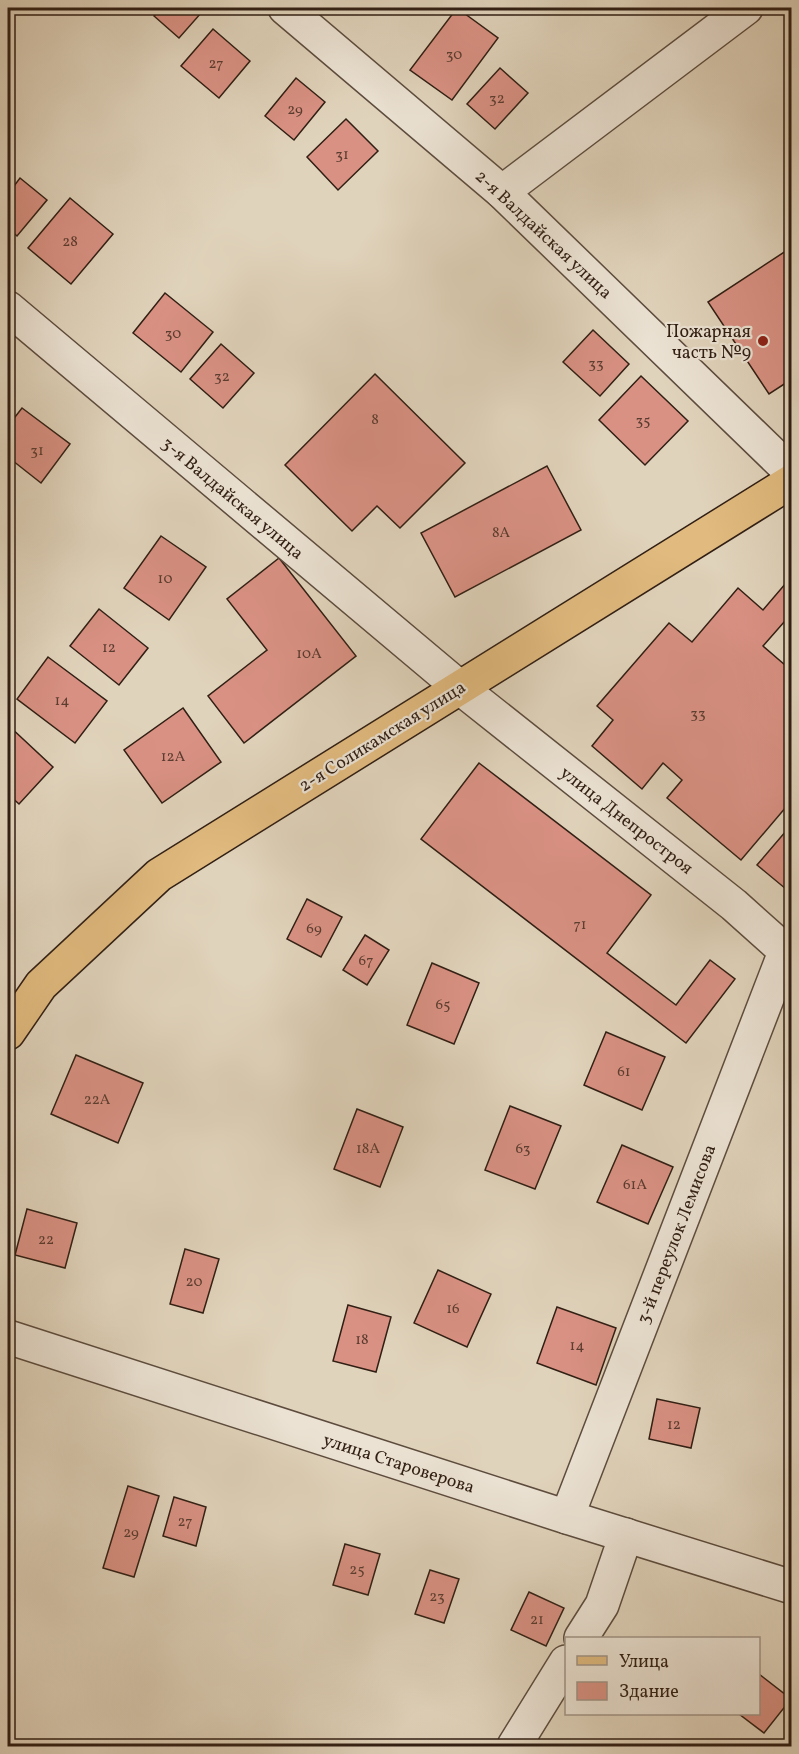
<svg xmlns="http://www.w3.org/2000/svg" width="799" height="1754" viewBox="0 0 799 1754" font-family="Vollkorn,serif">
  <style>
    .building { fill: #d99183; stroke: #311f14; stroke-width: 1.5 }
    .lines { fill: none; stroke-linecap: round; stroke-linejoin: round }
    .minor-casing { stroke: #5d4c3e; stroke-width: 36 }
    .major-casing { stroke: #311f14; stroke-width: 36 }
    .minor { stroke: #ebe2d3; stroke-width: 33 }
    .major { stroke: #e0ba7e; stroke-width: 33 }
    .poi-dot { fill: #8f2418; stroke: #ebe2d3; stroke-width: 2 }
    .labels { text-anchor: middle; stroke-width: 4.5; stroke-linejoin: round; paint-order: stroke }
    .number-label { font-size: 15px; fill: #5b3c30 }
    .street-label { font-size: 18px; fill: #311f14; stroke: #ebe2d3 }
    .poi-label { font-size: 18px; fill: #311f14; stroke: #ebe2d3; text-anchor: end }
  </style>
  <rect width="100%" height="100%" fill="#e0d3bb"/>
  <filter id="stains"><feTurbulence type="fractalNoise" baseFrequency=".00333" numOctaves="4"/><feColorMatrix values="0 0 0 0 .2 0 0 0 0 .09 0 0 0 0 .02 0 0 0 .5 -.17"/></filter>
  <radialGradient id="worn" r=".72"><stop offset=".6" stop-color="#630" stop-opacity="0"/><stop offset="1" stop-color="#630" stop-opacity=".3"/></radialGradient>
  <g class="building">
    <path d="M161,8H196L202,12L179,38L154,16Z"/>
    <path d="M457,8L498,38L452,100L410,70Z"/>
    <path d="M213,29L250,61L219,98L181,66Z"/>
    <path d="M500,68L528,93L495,129L467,104Z"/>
    <path d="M296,78L325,102L294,140L265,116Z"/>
    <path d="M346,119L378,151L338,190L307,157Z"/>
    <path d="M20,178L47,200L17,236L8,228V194Z"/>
    <path d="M70,198L113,234L71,284L28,248Z"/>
    <path d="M792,247V379L769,394L708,302Z"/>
    <path d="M165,293L213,332L181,372L133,333Z"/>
    <path d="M593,330L629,364L600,396L563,362Z"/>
    <path d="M221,344L254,373L223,408L190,379Z"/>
    <path d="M375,374L465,463L400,528L377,506L352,531L285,465Z"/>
    <path d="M641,376L688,421L645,465L599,420Z"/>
    <path d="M22,408L70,444L41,483L8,457V426Z"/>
    <path d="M547,466L581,530L455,597L421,533Z"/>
    <path d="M161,536L206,567L169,620L124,588Z"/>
    <path d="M279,558L356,656L244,743L208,696L267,650L227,599Z"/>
    <path d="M792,576V613L763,646L792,671V800L741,860L667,798L682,780L663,763L642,789L592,746L613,720L597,706L669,623L692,642L738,588L763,610Z"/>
    <path d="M99,609L148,648L119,685L70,646Z"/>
    <path d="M48,657L107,701L75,743L17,699Z"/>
    <path d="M183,708L221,762L162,803L124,750Z"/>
    <path d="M8,725L53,767L19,804L8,794Z"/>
    <path d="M479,763L651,895L607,953L676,1005L710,960L735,979L686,1043L421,839Z"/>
    <path d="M792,824V894L757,865Z"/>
    <path d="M307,899L342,917L321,957L287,939Z"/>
    <path d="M365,935L389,950L367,985L343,970Z"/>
    <path d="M432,963L479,983L454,1044L407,1025Z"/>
    <path d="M606,1032L665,1057L642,1110L584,1085Z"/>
    <path d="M76,1055L143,1083L118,1143L51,1114Z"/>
    <path d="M510,1106L561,1126L535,1189L485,1170Z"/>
    <path d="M357,1109L403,1127L380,1187L334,1169Z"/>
    <path d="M622,1145L673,1167L648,1224L597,1202Z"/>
    <path d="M27,1209L77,1223L65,1268L15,1255Z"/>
    <path d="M185,1249L219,1259L203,1313L170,1304Z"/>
    <path d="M438,1270L491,1294L467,1347L414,1323Z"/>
    <path d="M348,1305L391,1317L376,1372L333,1361Z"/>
    <path d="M557,1307L616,1328L596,1385L537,1363Z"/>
    <path d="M657,1399L700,1408L691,1448L649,1439Z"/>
    <path d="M128,1486L159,1496L134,1577L103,1568Z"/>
    <path d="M174,1497L206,1507L196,1546L163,1536Z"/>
    <path d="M345,1544L380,1554L368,1595L333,1585Z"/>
    <path d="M430,1570L459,1579L444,1623L415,1614Z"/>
    <path d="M529,1592L564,1608L546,1646L511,1630Z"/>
    <path d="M759,1674L791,1699L764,1733L739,1714H758Z"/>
  </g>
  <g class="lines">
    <g class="minor-casing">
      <g id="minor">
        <path d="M285,8L502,192L792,473"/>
        <path d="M502,192L746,8"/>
        <path d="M8,308L459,687L734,905L792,957"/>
        <path d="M8,1337L567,1517L792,1587"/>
        <path d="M567,1517L785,952"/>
        <path d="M581,1638L602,1605L626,1535"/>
        <path d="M514,1746L566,1662"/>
      </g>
    </g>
    <g class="major-casing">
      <path id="major" d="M8,1033L41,985L159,875L792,481"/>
    </g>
    <use href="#minor" class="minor"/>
    <use href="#major" class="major"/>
  </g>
  <circle class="poi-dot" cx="763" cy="341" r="6"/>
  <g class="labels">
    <g class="number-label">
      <text x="454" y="59">30</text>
      <text x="216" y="68">27</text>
      <text x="497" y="103">32</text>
      <text x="295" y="114">29</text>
      <text x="342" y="159">31</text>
      <text x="70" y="246">28</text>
      <text x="173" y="338">30</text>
      <text x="596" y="368">33</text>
      <text x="222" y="381">32</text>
      <text x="375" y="424">8</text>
      <text x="643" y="425">35</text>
      <text x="37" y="455">31</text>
      <text x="501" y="537">8А</text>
      <text x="165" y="583">10</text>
      <text x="109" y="652">12</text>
      <text x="309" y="658">10А</text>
      <text x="62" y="705">14</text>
      <text x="698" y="718">33</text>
      <text x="173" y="761">12А</text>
      <text x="580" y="929">71</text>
      <text x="314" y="933">69</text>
      <text x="366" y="965">67</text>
      <text x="443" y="1009">65</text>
      <text x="624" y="1076">61</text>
      <text x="97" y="1104">22А</text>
      <text x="368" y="1153">18А</text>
      <text x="523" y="1153">63</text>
      <text x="635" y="1189">61А</text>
      <text x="46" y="1244">22</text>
      <text x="194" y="1286">20</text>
      <text x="453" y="1313">16</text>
      <text x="362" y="1344">18</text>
      <text x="577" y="1350">14</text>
      <text x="674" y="1429">12</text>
      <text x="185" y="1526">27</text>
      <text x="131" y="1537">29</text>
      <text x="357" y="1574">25</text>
      <text x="437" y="1601">23</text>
      <text x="537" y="1624">21</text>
    </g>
    <g class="street-label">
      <text transform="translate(544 234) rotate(43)" y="6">2-я Валдайская улица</text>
      <text transform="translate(233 498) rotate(40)" y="6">3-я Валдайская улица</text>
      <text transform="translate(382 736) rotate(-32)" y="6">2-я Соликамская улица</text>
      <text transform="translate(627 820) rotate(38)" y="6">улица Днепростроя</text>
      <text transform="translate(676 1234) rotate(-69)" y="6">3-й переулок Лемисова</text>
      <text transform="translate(399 1463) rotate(18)" y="6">улица Староверова</text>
    </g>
    <g class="poi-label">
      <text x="751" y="337">Пожарная<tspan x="751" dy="21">часть №9</tspan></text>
    </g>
  </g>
  <rect width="799" height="1754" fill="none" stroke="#e0d3bb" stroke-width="30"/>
  <rect x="9" y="9" width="781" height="1736" fill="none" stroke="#311f14" stroke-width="3"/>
  <rect x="15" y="15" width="769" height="1724" fill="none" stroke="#311f14" stroke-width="1.5"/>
  <rect x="565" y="1637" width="195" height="78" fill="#ebe2d3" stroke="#a19487" stroke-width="1.5"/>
  <rect x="577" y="1656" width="30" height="9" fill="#e0ba7e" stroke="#a19487" stroke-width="1.5"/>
  <text x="619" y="1667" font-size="18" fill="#311f14">Улица</text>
  <rect x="577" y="1682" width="30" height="18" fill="#d99183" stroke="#a19487" stroke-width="1.5"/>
  <text x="619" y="1697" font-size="18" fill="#311f14">Здание</text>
  <rect width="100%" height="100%" filter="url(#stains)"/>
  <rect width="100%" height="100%" fill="url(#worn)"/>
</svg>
